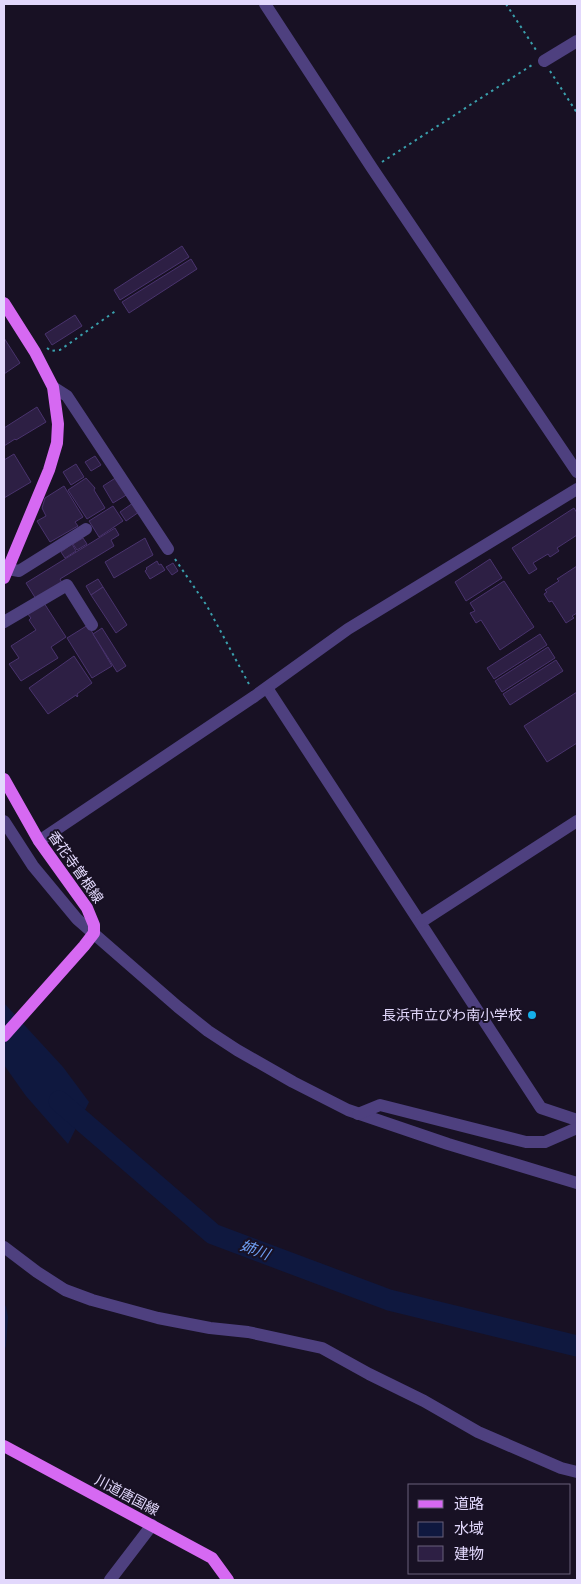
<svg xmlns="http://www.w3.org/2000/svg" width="581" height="1584" viewBox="0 0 581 1584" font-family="'Titillium Web','Noto Sans JP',sans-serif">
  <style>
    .water { fill: #0f183f }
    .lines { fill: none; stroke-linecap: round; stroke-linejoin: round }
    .stream { stroke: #0f183f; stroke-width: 4 }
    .river { stroke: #0f183f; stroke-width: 21 }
    .building { fill: #2d1f44; stroke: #49336d }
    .path { stroke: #3aa0ad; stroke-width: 2; stroke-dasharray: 2.5 4; stroke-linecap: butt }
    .minor { stroke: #4e407f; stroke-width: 12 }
    .major { stroke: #d669f2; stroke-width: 12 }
    .poi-dot { fill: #15b0ea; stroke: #181124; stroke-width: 2 }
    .labels { text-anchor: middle; stroke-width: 4; stroke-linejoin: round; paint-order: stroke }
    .street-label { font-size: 14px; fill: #e2d8fc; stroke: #181124 }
    .poi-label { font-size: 14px; fill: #e2d8fc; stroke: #181124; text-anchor: end }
    .water-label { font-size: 15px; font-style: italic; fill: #6f9ef2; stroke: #181124 }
  </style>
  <rect width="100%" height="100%" fill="#181124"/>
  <path class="water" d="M4,1003L63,1067L89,1102L68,1144L26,1096L4,1065Z"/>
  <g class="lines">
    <path class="stream" d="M4,1307L6,1317L4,1346"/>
    <path class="river" d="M59,1101L213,1234L389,1300L577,1346"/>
  </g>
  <g class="building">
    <path d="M182,246L189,257L120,300L114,290Z"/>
    <path d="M191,259L197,269L129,313L122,302Z"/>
    <path d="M75,315L82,326L52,345L45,334Z"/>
    <path d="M4,338L20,363L4,374Z"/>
    <path d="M37,407L46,422L16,440L15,439L4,446V428Z"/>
    <path d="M14,454L31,482L4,498V460Z"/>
    <path d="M95,456L101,465L91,471L85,462Z"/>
    <path d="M76,464L84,477L71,485L63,472Z"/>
    <path d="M117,477L128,494L113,503L103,486Z"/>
    <path d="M86,478L95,488L94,490L105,508L87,519L68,490Z"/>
    <path d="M64,486L83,517L75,522L78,526L50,542L37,521L46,516L42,508L45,498Z"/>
    <path d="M133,503L139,512L126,521L120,512Z"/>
    <path d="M113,506L123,521L99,537L89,521Z"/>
    <path d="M574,508L577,513V535L557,548L559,551L550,557L548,554L533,563L537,569L529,574L512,548Z"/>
    <path d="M115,528L119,535L111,540L114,546L60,579L62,583L36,599L26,583Z"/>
    <path d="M83,538L87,544L77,550L73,544Z"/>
    <path d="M145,538L153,555L114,578L105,562Z"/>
    <path d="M72,544L76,551L65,558L61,552Z"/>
    <path d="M490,559L502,578L466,601L455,582Z"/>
    <path d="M157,561L159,565L161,564L165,570L150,579L145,571L147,569L146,568Z"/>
    <path d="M173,563L178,571L172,575L166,567Z"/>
    <path d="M577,566V613L572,616L574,618L566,623L552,601L549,602L544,594L547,592L545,590L559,581L557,579Z"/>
    <path d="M98,579L103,587L91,595L86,586Z"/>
    <path d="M504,581L534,627L500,650L481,620L476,623L470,613L475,611L470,603Z"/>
    <path d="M103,587L127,625L116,633L91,595Z"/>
    <path d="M44,603L66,637L51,647L58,658L21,681L9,664L19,658L11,646L36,630L29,620L31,618L27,613Z"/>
    <path d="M88,625L112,666L92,678L67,638Z"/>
    <path d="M102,628L126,666L117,672L93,634Z"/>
    <path d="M540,634L547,645L494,679L487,668Z"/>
    <path d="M548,647L555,658L502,692L495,681Z"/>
    <path d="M74,656L92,683L77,694L78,696L77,697L76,695L48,714L29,688Z"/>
    <path d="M556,660L563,671L510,705L503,694Z"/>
    <path d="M577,692V743L547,762L524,726Z"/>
  </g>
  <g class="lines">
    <g class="path">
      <path d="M506,4L536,50"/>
      <path d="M550,71L577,113"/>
      <path d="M382,162L532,65"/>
      <path d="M47,348L51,351L60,350L117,310"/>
      <path d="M175,559L207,606L250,686"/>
    </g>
    <g class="minor">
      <path d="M265,4L372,168L577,472"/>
      <path d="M544,61L577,41"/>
      <path d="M53,387L67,396L168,549"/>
      <path d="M8,569L19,571L86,529"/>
      <path d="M4,622L67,585L92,625"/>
      <path d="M267,688L541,1108L577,1120"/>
      <path d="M4,821L33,866L77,919L178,1007L208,1031L237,1050L293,1082L348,1110L448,1144L577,1183"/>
      <path d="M39,841L255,696L348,629L577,489"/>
      <path d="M421,922L577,821"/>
      <path d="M358,1114L380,1105L526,1142H545L577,1128"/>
      <path d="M4,1247L37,1272L65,1290L92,1300L158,1318L210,1328L248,1332L322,1348L369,1374L424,1401L478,1432L561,1468L577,1472"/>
      <path d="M110,1580L152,1525"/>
    </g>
    <g class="major">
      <path d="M4,303L35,352L53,387L58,424L57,443L49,470L4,578"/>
      <path d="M4,779L39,841L87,908L94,925V933L84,946L4,1036"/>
      <path d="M4,1446L212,1558L228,1580"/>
    </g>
  </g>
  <circle class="poi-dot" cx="532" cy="1015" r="5"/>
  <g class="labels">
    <g class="street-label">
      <text transform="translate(76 867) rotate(55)" y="5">香花寺曽根線</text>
      <text transform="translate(127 1495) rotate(28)" y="5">川道唐国線</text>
    </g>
    <g class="poi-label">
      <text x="522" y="1020">長浜市立びわ南小学校</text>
    </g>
    <g class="water-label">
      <text transform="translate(255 1250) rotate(20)" y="5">姉川</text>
    </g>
  </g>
  <rect width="581" height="1584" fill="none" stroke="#e2d8fc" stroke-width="10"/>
  <rect x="408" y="1484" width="162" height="90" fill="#181124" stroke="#69617a"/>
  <rect x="418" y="1500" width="25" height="8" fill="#d669f2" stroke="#69617a"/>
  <text x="454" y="1509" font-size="15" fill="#e2d8fc">道路</text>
  <rect x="418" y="1522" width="25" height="15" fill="#0f183f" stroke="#69617a"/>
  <text x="454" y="1534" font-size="15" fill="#e2d8fc">水域</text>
  <rect x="418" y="1546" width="25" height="15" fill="#2d1f44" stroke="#69617a"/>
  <text x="454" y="1559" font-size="15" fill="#e2d8fc">建物</text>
</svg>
